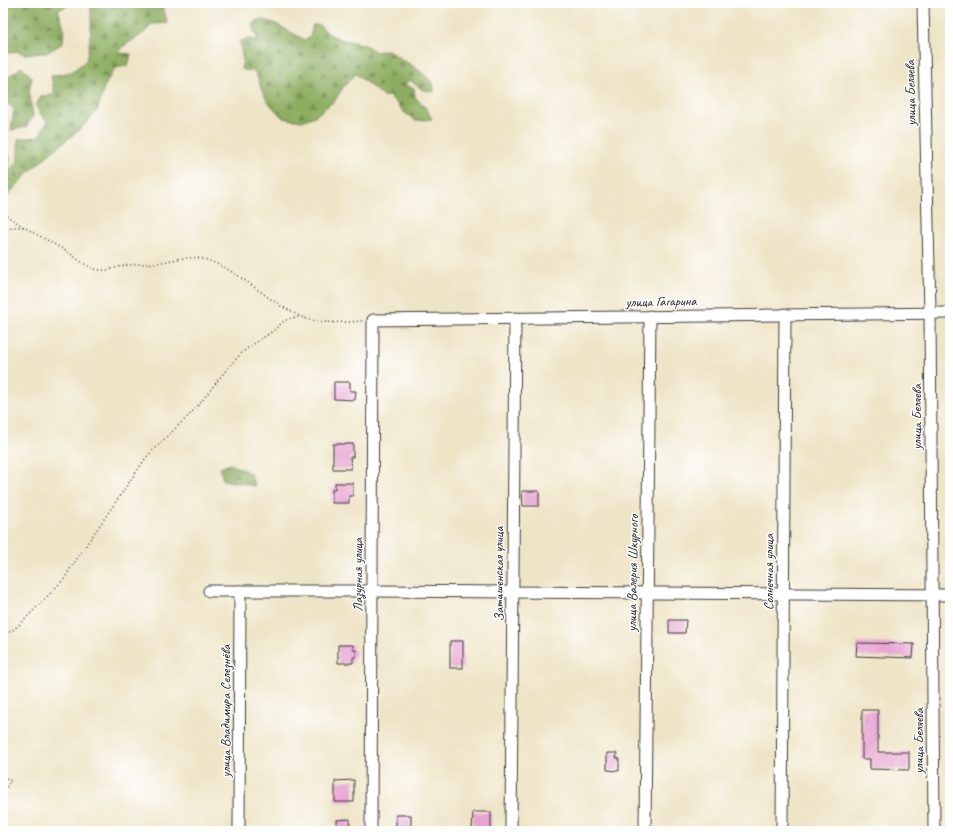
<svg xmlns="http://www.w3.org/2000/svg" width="953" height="834" viewBox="0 0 953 834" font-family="Caveat,sans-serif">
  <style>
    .forest { fill: url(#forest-firs); stroke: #54643e }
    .building { fill: url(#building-hatch) }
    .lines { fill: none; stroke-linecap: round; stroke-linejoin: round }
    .minor-casing { stroke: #3c3a36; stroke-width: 13 }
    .path { stroke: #3c3a36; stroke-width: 1.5; stroke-dasharray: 1 3; stroke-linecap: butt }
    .minor { stroke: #fff; stroke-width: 11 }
    .labels { text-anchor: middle; stroke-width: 3; stroke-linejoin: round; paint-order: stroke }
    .street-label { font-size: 14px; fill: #1c1c1c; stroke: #fff }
  </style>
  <defs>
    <pattern id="forest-firs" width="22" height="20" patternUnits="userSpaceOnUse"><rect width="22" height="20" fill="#8dad61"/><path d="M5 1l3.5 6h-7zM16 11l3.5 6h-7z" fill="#728c4f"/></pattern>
    <pattern id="building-hatch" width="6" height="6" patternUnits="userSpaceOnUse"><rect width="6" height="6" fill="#eca8d7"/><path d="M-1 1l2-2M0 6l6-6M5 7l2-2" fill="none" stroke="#ca90b8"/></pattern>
  </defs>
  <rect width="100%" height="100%" fill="#fff"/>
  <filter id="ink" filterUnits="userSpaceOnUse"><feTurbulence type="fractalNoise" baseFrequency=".025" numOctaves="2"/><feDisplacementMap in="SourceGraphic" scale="8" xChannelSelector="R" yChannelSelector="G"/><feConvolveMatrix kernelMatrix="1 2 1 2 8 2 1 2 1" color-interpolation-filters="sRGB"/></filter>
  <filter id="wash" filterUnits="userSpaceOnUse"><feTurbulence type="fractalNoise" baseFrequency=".012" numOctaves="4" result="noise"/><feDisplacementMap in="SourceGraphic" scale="16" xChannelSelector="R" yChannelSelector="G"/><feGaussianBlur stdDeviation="0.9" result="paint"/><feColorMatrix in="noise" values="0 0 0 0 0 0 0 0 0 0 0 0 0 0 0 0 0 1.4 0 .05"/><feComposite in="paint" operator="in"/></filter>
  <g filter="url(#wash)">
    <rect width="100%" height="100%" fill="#eee4c6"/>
    <g class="forest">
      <path d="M3,3H71L70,5L58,10L64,28L63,43L46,53L24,54L17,51L3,55V32L7,31L10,20L3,19Z"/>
      <path d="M90,3H109L110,5L111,3H147L163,9L168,23L152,24L144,33L125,45L118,53L131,54L128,66L115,68L104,87L97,111L79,130L48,155L27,174L3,201V139L4,140L10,158L8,171L18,162V139L38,137L47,122L40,113L36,106L41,96L55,95L51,76L71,72L86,61C90,42 93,22 90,3Z"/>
      <path d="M261,19L274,23L305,40L310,37L313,25H320L329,34L340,39L365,45L376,52L388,50L420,71L433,83L434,92L423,90L410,80L404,85L414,88L415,97L426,108L432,119L416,121L404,112L390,96H383L356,74L344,86L335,100L315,116L302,121L283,118L268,102L262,91L257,76L254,71L244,70L241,68L243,62L240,41L249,39L259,41L254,32L253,23Z"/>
      <path d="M22,67L32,77L29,91L33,116L26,127L11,130L14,109L6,102L3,105V80Z"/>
      <path d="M230,464L250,473L255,486L223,480L220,468Z"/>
    </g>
    <g id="blocks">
      <g class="building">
        <path d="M334,382H350V391H356L355,400L334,399Z"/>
        <path d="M333,444H353V457H350L351,469H333Z"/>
        <path d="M335,483H353V496H349V503H332V489H335Z"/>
        <path d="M522,491H539V506H523Z"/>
        <path d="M669,620H686L685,633H669Z"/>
        <rect x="450" y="641" width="13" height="27"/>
        <path d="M857,643L914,644L913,658L856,656Z"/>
        <path d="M338,645H353V650H356V657H353V663H338Z"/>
        <path d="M862,710H878V752H909V770L870,769V759H862Z"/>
        <path d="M607,753H617L616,758H619V771L607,770Z"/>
        <path d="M354,780V802H335V781Z"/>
        <path d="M473,812H491V831L472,830Z"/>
        <rect x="396" y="815" width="15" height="16"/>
        <path d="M350,819V831H337V820Z"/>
      </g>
    </g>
  </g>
  <g filter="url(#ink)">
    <use href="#blocks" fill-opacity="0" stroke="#3c3a36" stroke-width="1"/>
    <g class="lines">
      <g class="minor-casing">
        <g id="minor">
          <path d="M923,3L930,312L934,831"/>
          <path d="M209,591H372L950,595"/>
          <path d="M239,831L240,591"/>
          <path d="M371,831L373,320L950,313"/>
          <path d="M511,831L515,318"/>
          <path d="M645,831L650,316"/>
          <path d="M782,831L785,314"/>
        </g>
      </g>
      <g class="path">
        <path d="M3,213C23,228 46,239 68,252C78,259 89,270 102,270C109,271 116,267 123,266C133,264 145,264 156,263C171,261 189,255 204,259C233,268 256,290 281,306C291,311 301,318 311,320C328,324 346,322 363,321"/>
        <path d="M3,230L12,227H24"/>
        <path d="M3,637L18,626L42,602L64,579L72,566L145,459C161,441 179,426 195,409C210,392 222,373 238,357C247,347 259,341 270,333C284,323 282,318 301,317"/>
        <path d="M3,776L11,781C5,787 5,793 3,801"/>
      </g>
      <use href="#minor" class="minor"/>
    </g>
  </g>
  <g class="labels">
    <g class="street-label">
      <text transform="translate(910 93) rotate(-91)" y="5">улица Беляева</text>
      <text transform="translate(661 301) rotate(-1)" y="5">улица Гагарина</text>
      <text transform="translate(916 417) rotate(-90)" y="5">улица Беляева</text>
      <text transform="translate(768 572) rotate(-90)" y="5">Солнечная улица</text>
      <text transform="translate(632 573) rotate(-89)" y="5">улица Валерия Шкурного</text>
      <text transform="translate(498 574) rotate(-90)" y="5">Затишенская улица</text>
      <text transform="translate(357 575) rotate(-90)" y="5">Лазурная улица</text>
      <text transform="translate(225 711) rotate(-90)" y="5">улица Владимира Селезнёва</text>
      <text transform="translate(918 741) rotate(-90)" y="5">улица Беляева</text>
    </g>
  </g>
  <rect width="953" height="834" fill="none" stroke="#fff" stroke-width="16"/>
</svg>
